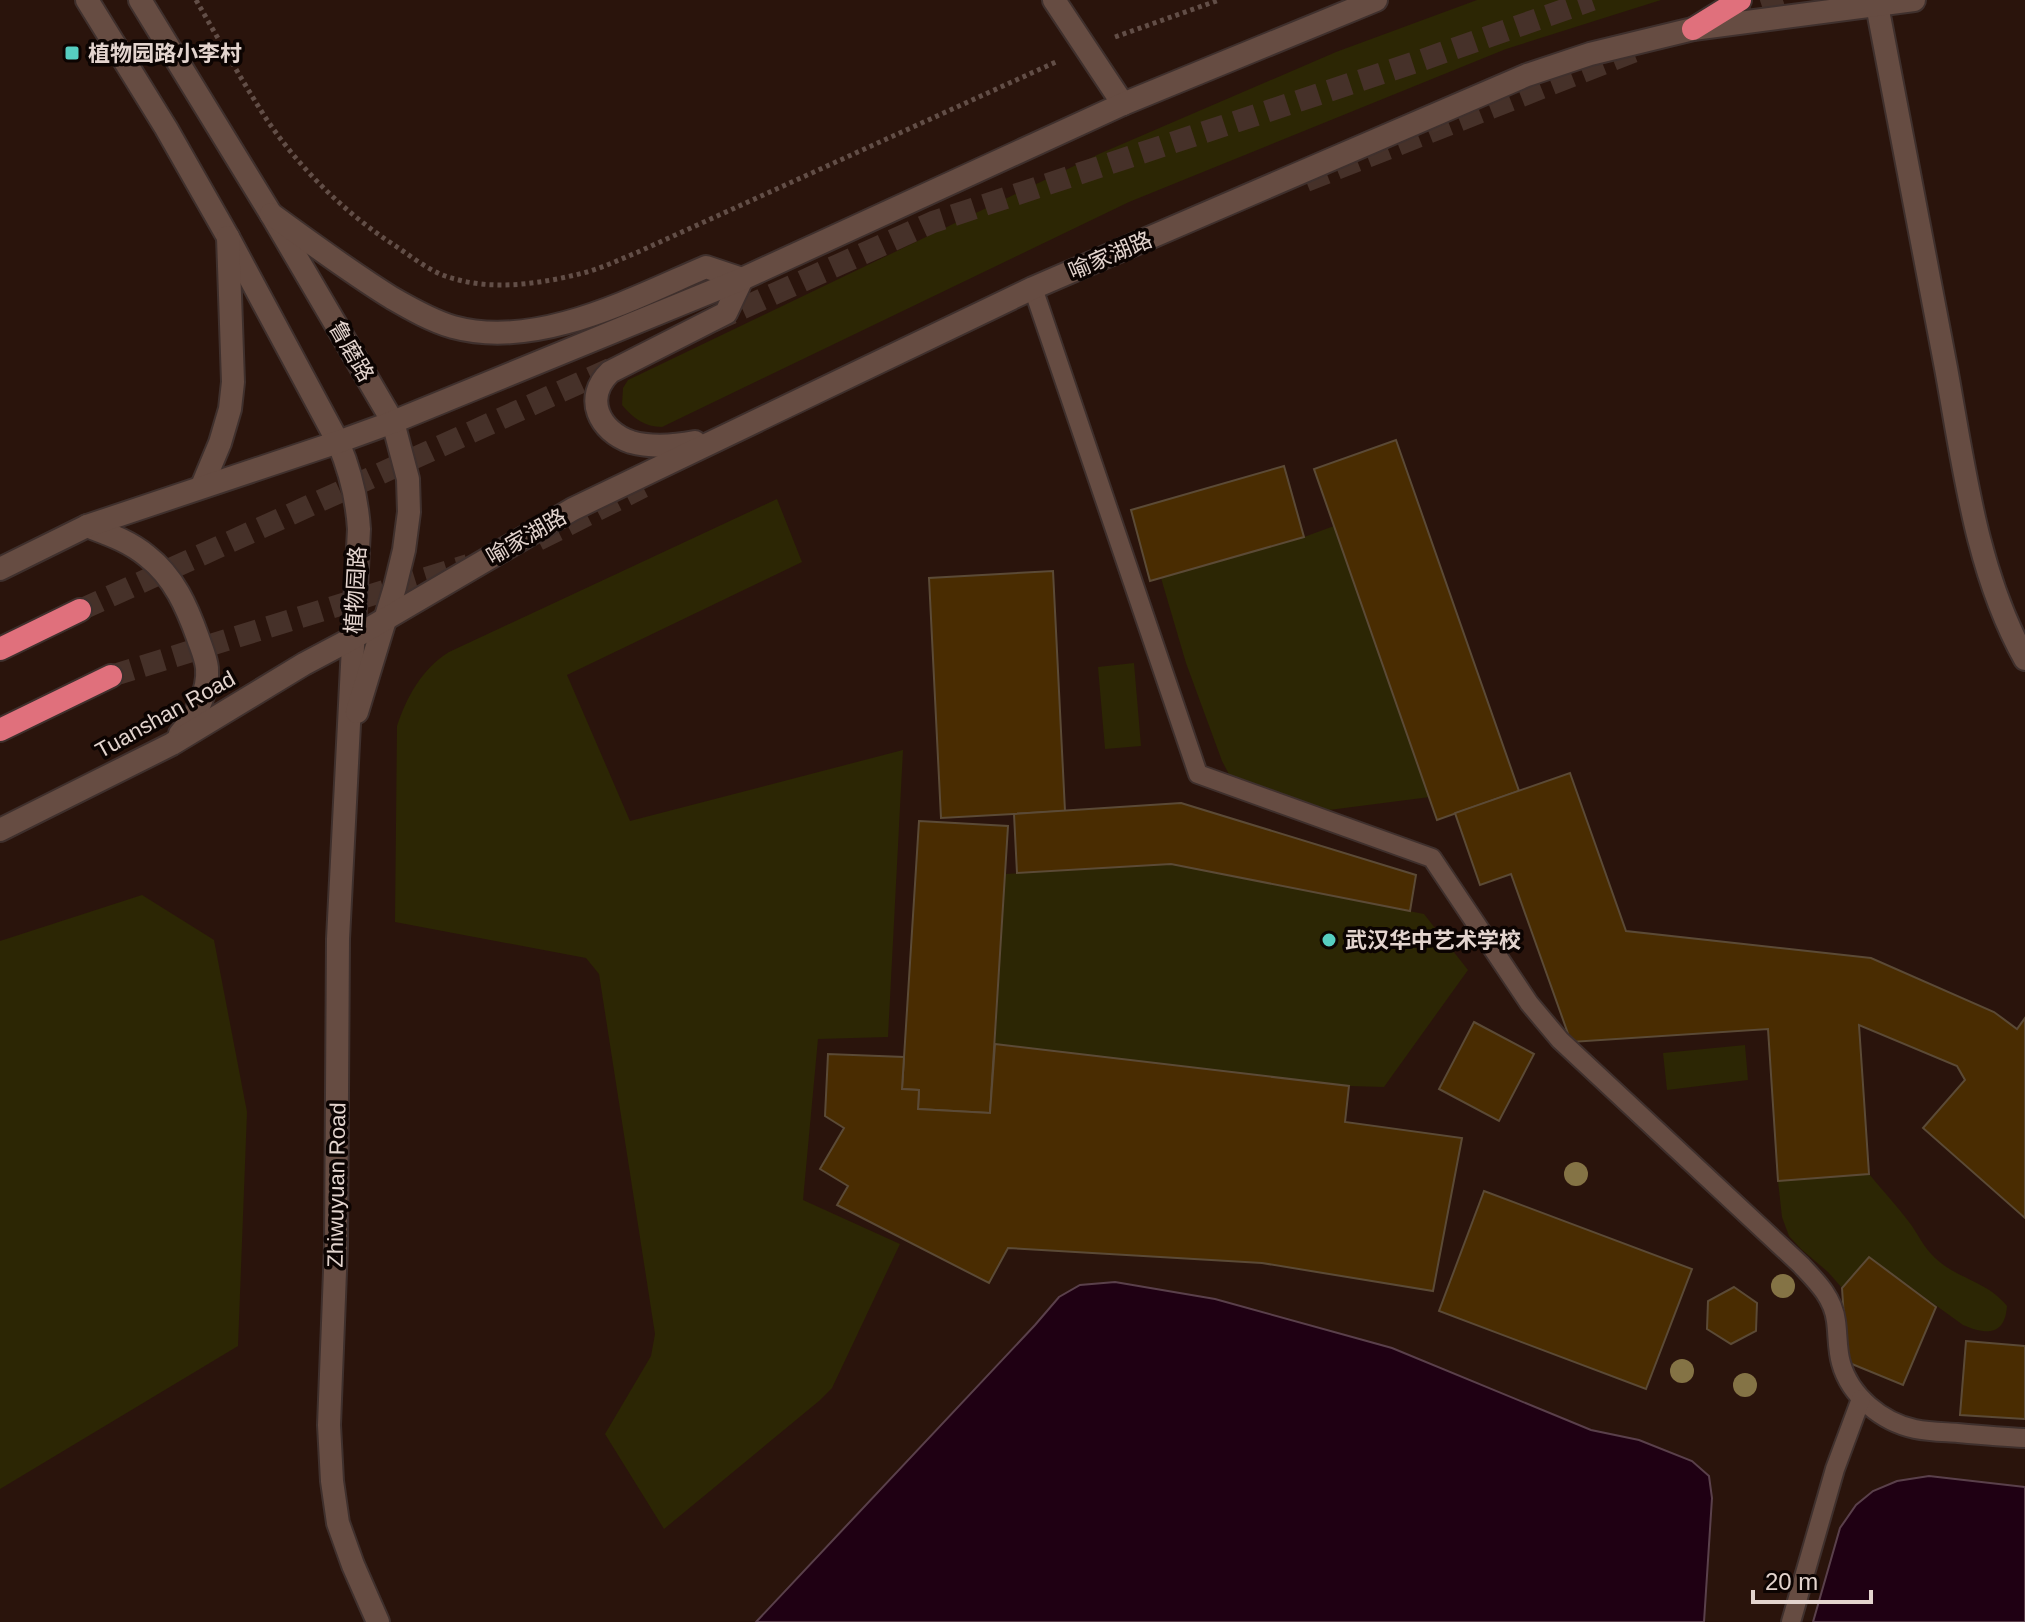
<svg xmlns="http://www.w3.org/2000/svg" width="2025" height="1622" viewBox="0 0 2025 1622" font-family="Arial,'Noto Sans SC',sans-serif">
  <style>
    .green { fill: #2c2604 }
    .water { fill: #1f0013; stroke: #5a404b; stroke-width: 2 }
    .building { fill: #492c01; stroke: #5b4a36; stroke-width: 2 }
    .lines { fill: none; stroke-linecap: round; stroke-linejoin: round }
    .trunk-tunnel { stroke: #463129; stroke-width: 22; stroke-dasharray: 22 11; stroke-linecap: butt }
    .service-casing { stroke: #3f302d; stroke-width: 22 }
    .minor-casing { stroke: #3f302d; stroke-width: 26 }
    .tertiary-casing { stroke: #3f302d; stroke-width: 26 }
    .secondary-casing { stroke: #3f302d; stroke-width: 26 }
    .trunk-casing { stroke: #3f302d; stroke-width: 26 }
    .path { stroke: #624e47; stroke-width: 5; stroke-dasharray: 4 4; stroke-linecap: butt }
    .service { stroke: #664c42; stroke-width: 18 }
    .minor { stroke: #664c42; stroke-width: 22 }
    .tertiary { stroke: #664c42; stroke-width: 22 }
    .secondary { stroke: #664c42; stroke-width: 22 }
    .trunk { stroke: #e0707c; stroke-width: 22 }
    .tree { fill: #847345 }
    .poi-dot { fill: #57cec1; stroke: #0c0402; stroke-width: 3 }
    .labels { text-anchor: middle; stroke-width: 7; stroke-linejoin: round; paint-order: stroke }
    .poi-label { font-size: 22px; font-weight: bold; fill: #e3d4ce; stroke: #0c0402; text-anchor: start }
    .street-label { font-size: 22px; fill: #e3d4ce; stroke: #0c0402 }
  </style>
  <rect width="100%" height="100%" fill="#2a140c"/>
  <g class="green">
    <path d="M1477,0H1661L1506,49L1129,202L662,427C645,427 633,418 622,405L623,388L628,380L1099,154L1336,52Z"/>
    <path d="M777,499L802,562L567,675L630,821L903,750L888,1037L818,1039L803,1200L900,1244L832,1388L819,1401L664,1529L605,1434L651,1356L655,1334L599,974L586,958L395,922L397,726C407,696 422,669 449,652Z"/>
    <path d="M1334,526L1430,797L1329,810L1303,815L1276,812L1252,800L1233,782L1222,761L1186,663L1161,578L1304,537Z"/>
    <path d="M1134,663L1141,746L1105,749L1098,667Z"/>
    <path d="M1171,864L1424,914L1468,970L1384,1087L1349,1086L995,1044L1005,874Z"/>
    <path d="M142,895L214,940L247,1112L238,1346L0,1489V941Z"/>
    <path d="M1745,1045L1748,1080L1667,1090L1663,1053Z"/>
    <path d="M1869,1174C1882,1190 1897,1206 1909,1222C1918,1234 1924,1248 1935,1258C1957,1279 1987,1281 2007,1306C2005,1336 1986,1335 1963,1325L1869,1257L1842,1288L1828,1272L1801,1249L1789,1236L1782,1217L1778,1181Z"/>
  </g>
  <g class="water">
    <path d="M1115,1282L1215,1299L1392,1348L1591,1430L1639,1440L1692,1461L1709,1476L1712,1498L1704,1622H756L1035,1325L1059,1297L1080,1285Z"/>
    <path d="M1929,1476L2025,1487V1622H1813L1840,1528L1856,1505L1873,1491L1897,1481Z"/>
  </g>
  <g class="building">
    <path d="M1396,440L1519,791L1437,820L1314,469Z"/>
    <path d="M1284,466L1304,537L1150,581L1131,510Z"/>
    <path d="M1053,571L1065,811L941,818L929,578Z"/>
    <path d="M1570,773L1626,931L1871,958L1994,1012L2017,1029L2025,1018V1218L1923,1128L1965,1080L1957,1066L1859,1025L1869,1174L1778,1181L1768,1029L1571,1042L1511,874L1480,885L1455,813Z"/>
    <path d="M1181,803L1416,875L1410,911L1171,864L1017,873L1014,814Z"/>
    <path d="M919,821L1008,826L990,1113L918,1109L919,1090L902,1089Z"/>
    <path d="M1474,1022L1534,1054L1499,1121L1439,1089Z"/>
    <path d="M995,1044L1349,1086L1345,1122L1462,1138L1433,1291L1262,1263L1008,1248L989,1283L837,1205L848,1186L820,1169L844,1128L825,1116L828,1054L904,1057L902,1089L919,1090L918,1109L990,1113Z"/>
    <path d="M1484,1191L1692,1269L1646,1389L1439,1311Z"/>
    <path d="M1869,1257L1936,1307L1903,1385L1847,1362L1842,1288Z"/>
    <path d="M1734,1287L1757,1303L1756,1331L1731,1344L1707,1329L1708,1301Z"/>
    <path d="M1966,1341L2025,1346V1419L1960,1415Z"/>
  </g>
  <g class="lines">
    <g class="trunk-tunnel">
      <path d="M1731,18L1786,0"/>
      <path d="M1306,181L1638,50"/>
      <path d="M712,322L933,222L1422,60L1592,0"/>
      <path d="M538,540L643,487"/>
      <path d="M80,610L619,365"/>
      <path d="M111,676L468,565"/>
    </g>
    <g class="service-casing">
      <g id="service">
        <path d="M1033,288L1198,774L1432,858L1529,1003L1560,1040L1801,1265C1816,1281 1833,1297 1836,1321C1838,1335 1837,1349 1841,1363C1850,1396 1882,1422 1915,1429C1929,1432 1944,1432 1958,1433C1980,1435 2003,1437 2025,1438"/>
        <path d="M1791,1622L1835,1469L1861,1399"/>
      </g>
    </g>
    <g class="minor-casing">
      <g id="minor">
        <path d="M1054,0L1123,104"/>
        <path d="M1877,5C1900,126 1923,247 1946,368C1964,467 1976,571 2025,659"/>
      </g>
    </g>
    <g class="tertiary-casing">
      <g id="tertiary">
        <path d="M87,0L166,128L228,237L338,442C350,470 357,498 359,529L338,939L336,1246L329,1425L332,1481L338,1523L353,1565L378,1622"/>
        <path d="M140,0L271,214L393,422L408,479L409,512L404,550L395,587L357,712"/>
      </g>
    </g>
    <g class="secondary-casing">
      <g id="secondary">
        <path d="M271,214C311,243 350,272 392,298C411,309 432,321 453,327C537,350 631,299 706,267L742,279L726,313L610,372C583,398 599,431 631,442C652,448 674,446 695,442"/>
        <path d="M202,486L220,443L230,409L233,382L228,237"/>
        <path d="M87,526C108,534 129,541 147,556C174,577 187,607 198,638C201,647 206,658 207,668C209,692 195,717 180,734"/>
        <path d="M0,569L87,526L338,442L393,422L742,279L1123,104L1376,0"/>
        <path d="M0,830L172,744L304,664L353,638L573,509L1033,288L1527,75L1590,54L1693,29L1914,0"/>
      </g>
    </g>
    <g class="trunk-casing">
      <g id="trunk">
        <path d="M1693,29L1740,0"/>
        <path d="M0,649L80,610"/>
        <path d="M0,730L111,676"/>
      </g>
    </g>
    <g class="path">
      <path d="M196,0C219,40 242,81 267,120C301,170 346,214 397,247C415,259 433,274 455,279C497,291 545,283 587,272C604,267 621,259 638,252L1058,61"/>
      <path d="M1115,37L1219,0"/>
    </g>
    <use href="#service" class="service"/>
    <use href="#minor" class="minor"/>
    <use href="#tertiary" class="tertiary"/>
    <use href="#secondary" class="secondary"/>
    <use href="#trunk" class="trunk"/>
  </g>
  <g class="tree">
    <circle cx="1576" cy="1174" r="12"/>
    <circle cx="1783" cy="1286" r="12"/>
    <circle cx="1682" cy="1371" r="12"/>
    <circle cx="1745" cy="1385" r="12"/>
  </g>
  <g class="poi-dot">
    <rect x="64" y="45" width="16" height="16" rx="4"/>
    <circle cx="1329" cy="940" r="8"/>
  </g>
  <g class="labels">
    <g class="poi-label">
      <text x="88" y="61">植物园路小李村</text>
      <text x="1345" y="948">武汉华中艺术学校</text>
    </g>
    <g class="street-label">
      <text transform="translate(1110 255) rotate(-23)" y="8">喻家湖路</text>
      <text transform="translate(352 351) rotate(60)" y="8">鲁磨路</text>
      <text transform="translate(526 536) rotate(-30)" y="8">喻家湖路</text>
      <text transform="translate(355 590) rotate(-87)" y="8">植物园路</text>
      <text transform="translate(165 714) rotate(-29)" y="8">Tuanshan Road</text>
      <text transform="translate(336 1185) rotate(-89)" y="8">Zhiwuyuan Road</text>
    </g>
  </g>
  <path d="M1753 1590v12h118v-12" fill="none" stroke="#e3d4ce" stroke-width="4"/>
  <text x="1765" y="1590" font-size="24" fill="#e3d4ce" stroke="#0c0402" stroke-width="6" paint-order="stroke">20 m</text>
</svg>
